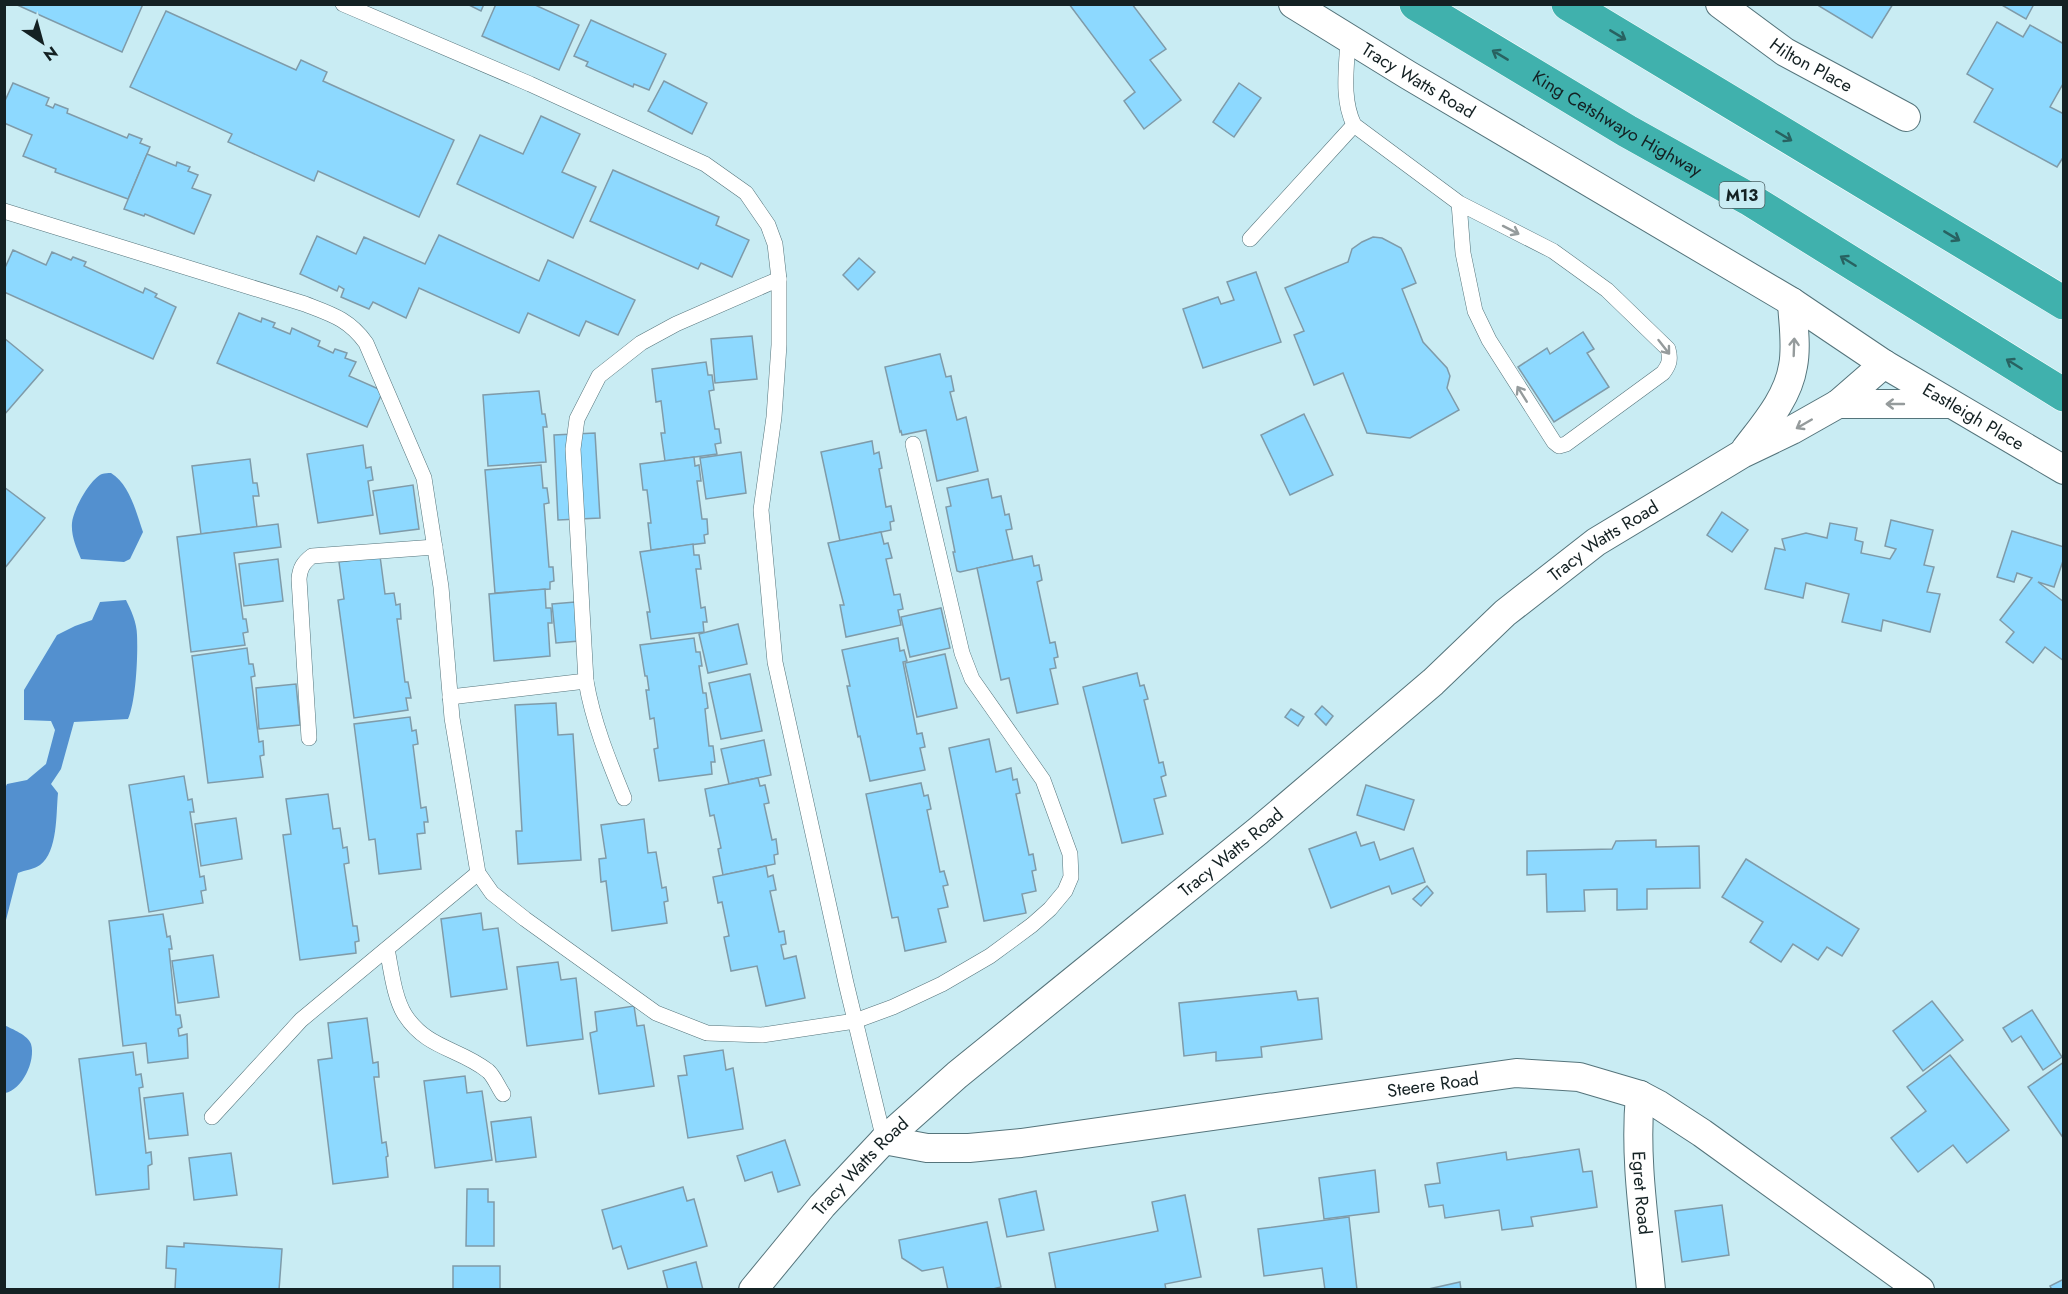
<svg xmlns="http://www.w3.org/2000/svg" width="2068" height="1294" viewBox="0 0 2068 1294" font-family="Jost,sans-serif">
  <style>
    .water { fill: #5390cf }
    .building { fill: #8dd9ff; stroke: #7f9ba9; stroke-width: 1.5 }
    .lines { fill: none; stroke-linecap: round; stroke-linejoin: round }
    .lane-casing { stroke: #55747b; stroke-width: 16 }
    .street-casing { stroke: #55747b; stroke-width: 30 }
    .highway-casing { stroke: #fff; stroke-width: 34 }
    .lane { stroke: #fff; stroke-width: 15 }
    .street { stroke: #fff; stroke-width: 28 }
    .highway { stroke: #40b1ad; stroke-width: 33 }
    .oneway { stroke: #286261 }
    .oneway2 { stroke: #959b9c }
    .labels { text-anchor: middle; stroke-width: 4.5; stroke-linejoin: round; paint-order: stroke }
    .shield { fill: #c9ecf3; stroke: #4a5e61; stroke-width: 1.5 }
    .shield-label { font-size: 16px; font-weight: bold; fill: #142123 }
    .street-label { font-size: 18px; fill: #142123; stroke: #c9ecf3 }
  </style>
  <rect width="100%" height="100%" fill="#c9ecf3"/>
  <g class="water">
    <path d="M111,473C130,485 136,512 143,532L130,559L124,562L81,559C76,547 71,536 72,523C73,510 90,479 102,474C105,473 108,473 111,473Z"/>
    <path d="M126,600C131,610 137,623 137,635C138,656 136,701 128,719L74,722L61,769L51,784L58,793C56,813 58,852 40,865C35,869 25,870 18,873L5,924V788L7,784L27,780L46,764L55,730L51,721L24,720V690L57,635L75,626L92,620L100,602Z"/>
    <path d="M4,1025C12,1029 28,1035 31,1044C36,1061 22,1090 5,1093Z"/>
  </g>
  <g class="building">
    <path d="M15,4H143L122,52Z"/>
    <path d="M467,4H484L481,11Z"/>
    <path d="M496,4H533L579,25L559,70L482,36Z"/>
    <path d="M1069,4H1132L1166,49L1150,60L1181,100L1144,129L1124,101L1135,92Z"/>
    <path d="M1820,4H1893L1872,38L1819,6Z"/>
    <path d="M2000,4H2034L2026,19Z"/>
    <path d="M166,11L296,70L301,60L327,72L323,81L454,140L419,217L318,171L314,181L228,142L232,134L130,87Z"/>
    <path d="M591,20L666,54L649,90L634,84L633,87L586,66L588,62L574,56Z"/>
    <path d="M1997,22L2023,37L2030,25L2064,44V82L2050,107L2064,114V156L2057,167L1974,122L1993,89L1967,74Z"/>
    <path d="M664,81L707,103L692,134L648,111Z"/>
    <path d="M13,83L49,98L46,105L53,108L55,104L68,109L67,113L127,138L129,134L142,139L140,143L150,147L128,199L55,172L56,169L23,156L32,135L4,123V103Z"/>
    <path d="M1239,83L1261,98L1234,137L1213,122Z"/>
    <path d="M541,116L580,134L562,172L596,187L573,238L457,184L480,135L523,154Z"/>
    <path d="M147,154L176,166L177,162L190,167L188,171L198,175L192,188L211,195L194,234L145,214L144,216L124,209Z"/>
    <path d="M613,170L719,217L716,225L749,240L732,277L701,263L698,269L590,221Z"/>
    <path d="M439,235L539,281L548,260L635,300L618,335L586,321L579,336L528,313L519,333L419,288L406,318L373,302L369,309L341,297L344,289L339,286L337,291L300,274L317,236L356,254L364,237L425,264Z"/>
    <path d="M1373,237L1382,238L1401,248L1404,254L1416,283L1402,289L1423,342L1447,368L1450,376L1447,388L1459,410L1410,438L1367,433L1343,373L1314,385L1294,335L1304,331L1285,288L1348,262L1352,249L1362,242Z"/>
    <path d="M13,250L46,265L52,252L71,260L73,257L86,262L84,266L143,293L145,288L157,294L155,297L176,307L153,359L4,292V270Z"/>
    <path d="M859,258L875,272L858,290L843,275Z"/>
    <path d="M1256,272L1281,342L1203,368L1183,309L1218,297L1221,304L1234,300L1227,282Z"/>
    <path d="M239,313L261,322L262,318L275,323L273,327L290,334L292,328L320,341L318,346L333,353L335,349L347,353L345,358L356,362L349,376L383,391L367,427L217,363Z"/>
    <path d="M1583,332L1594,349L1587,353L1609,387L1554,422L1518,367L1547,348L1550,354Z"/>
    <path d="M752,336L757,379L715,383L711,339Z"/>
    <path d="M4,338L43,370L4,415Z"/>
    <path d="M940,354L946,377L951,376L954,391L950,392L957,420L966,417L978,471L937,481L926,430L902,435L901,431L900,432L885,367Z"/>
    <path d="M706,362L708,375H712L714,390L709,391L715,429H719L721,443L715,444L717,454L665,461L661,433H665L661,401L656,402L652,369Z"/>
    <path d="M539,391L542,414H545L547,427H543L546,462L488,466L483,395Z"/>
    <path d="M1304,414L1333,475L1290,495L1261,435Z"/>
    <path d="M595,433L600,518L558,520L554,435Z"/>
    <path d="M872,441L874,454L879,452L882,468L879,469L886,507L891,506L894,521L890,522L891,530L840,541L821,452Z"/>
    <path d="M363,445L366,468L371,467L373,480L368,481L373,515L318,523L307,454Z"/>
    <path d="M741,452L746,493L706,499L700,458Z"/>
    <path d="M694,457L695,466L699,465L701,481H697L702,519H707L708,534L704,535L705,543L651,550L648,523H651L647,490H643L640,464Z"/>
    <path d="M250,459L253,483H257L259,496H253L257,527L201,534L192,466Z"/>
    <path d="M541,465L543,488H547L549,503L544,504L549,567H553L554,581L550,582V589L495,593L485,470Z"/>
    <path d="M988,479L992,498L1001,496L1005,515L1009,514L1012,529L1006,530L1013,560L960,572L957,571L953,552H955L946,507L951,506L947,488Z"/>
    <path d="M413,485L419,529L380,534L373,491Z"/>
    <path d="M4,487L45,518L4,569Z"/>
    <path d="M1722,512L1748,530L1732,552L1707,535Z"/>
    <path d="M1891,520L1933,530L1924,565L1934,567L1927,592L1940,594L1930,632L1883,620L1881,631L1842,622L1849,594L1806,583L1803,598L1765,589L1775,548L1785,550L1782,539L1806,533L1827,538L1830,523L1857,528L1855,540L1863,542L1861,553L1890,559L1896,549L1885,546Z"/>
    <path d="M278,524L281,547L234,553L243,619H246L248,632L243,633L245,645L191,652L177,537Z"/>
    <path d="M2012,531L2064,547V558L2054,587L2038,582L2064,602V661L2045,647L2033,663L2006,642L2014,632L2000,620L2032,578L2017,573L2014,582L1997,577Z"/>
    <path d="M881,532L884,544L888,543L892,558L886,559L894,595L900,594L903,609L898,610L901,625L846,637L840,605H844L828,543Z"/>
    <path d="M693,544L694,555H699L701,569H696L701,608L705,607L707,622H703L704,632L651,639L647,612H650L640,552Z"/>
    <path d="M380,556L385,594L394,593L396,605L400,604L401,619H397L405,682H408L411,698H406L408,710L354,718L338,600L344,599L339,562Z"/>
    <path d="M1032,556L1034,566L1039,565L1042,580L1037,582L1050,643L1055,642L1058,657L1054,658L1056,668L1050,669L1058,704L1017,713L1009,678L1001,680L977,568Z"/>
    <path d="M278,559L283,601L244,606L239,564Z"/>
    <path d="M545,589L546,608H551L552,623H548L550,656L494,661L489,594Z"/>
    <path d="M575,602L579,641L556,643L552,604Z"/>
    <path d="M941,608L950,648L910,657L901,617Z"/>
    <path d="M738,624L747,664L708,673L699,634Z"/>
    <path d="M694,638L696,652H700L702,666H699L703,693H706L708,708L705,709L709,746H713L715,762H711L712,774L659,781L654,749L658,748L654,718L650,719L646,690H649L647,676H645L640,645Z"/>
    <path d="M898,638L900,651L904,650L907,661L903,662L917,734L922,733L925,747L920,748L925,770L870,781L860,736L858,737L847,686H850L842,650Z"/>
    <path d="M247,648L249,664H253L255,676L251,677L259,742L263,741L264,755L260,756L263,777L208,783L192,656Z"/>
    <path d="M945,654L957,708L917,717L905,663Z"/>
    <path d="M1137,673L1140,686L1144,685L1148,699L1144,700L1159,763L1163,762L1166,775L1161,777L1166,796L1154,799L1163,834L1122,843L1083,687Z"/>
    <path d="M750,674L762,731L721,739L709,683Z"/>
    <path d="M296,684L300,725L259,729L256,688Z"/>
    <path d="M556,703L558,735L573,734L581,860L518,864L516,831H522L515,705Z"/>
    <path d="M1322,706L1333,716L1326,725L1315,714Z"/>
    <path d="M1291,709L1304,717L1298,726L1285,717Z"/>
    <path d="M410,717L412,731L416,730L418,744L413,745L421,808L426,807L428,822H424L425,833L417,834L421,869L379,874L375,839L369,840L354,724Z"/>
    <path d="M989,739L996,772L1011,768L1013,780L1017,779L1020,793L1016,794L1029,855L1033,854L1036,870L1032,871L1036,891L1022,894L1026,913L984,921L949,748Z"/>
    <path d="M764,740L771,775L729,784L721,749Z"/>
    <path d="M184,776L188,800L192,799L194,812H190L200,877L204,876L206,890L201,891L203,903L149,912L129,785Z"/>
    <path d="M758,778L760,786L765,785L769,803L764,804L772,840L776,839L778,854L774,855L775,864L723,875L718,849L721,848L714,815L710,816L705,789Z"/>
    <path d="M921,783L924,796L928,795L931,809L927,810L940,872L944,871L948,885L943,886L948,907L938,909L946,942L905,951L898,917L892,918L866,794Z"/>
    <path d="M1366,785L1414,800L1404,830L1357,815Z"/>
    <path d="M328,794L333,829L340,828L343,848L347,847L349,863L344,864L353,926H357L359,941L355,942L356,953L300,960L283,835L291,834L286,799Z"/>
    <path d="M236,818L242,859L201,866L195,824Z"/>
    <path d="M644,819L648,853L656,852L662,888L666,887L668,901L664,902L667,923L612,931L606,881L601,882L599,859L606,858L601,825Z"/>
    <path d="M1356,832L1361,846L1374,842L1380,860L1413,848L1425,882L1392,894L1389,886L1331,908L1309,849Z"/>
    <path d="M1656,840V847L1699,846L1700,888L1647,889V909L1617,910V889L1584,890L1585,911L1547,912L1546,874L1527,875V851L1612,849L1616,841Z"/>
    <path d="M1746,859L1859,929L1842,956L1827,947L1818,960L1793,944L1781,962L1750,942L1763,922L1722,897Z"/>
    <path d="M766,866L768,877L773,875L776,890L770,891L779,932L784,931L786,944L781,945L784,959L796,956L805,998L766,1006L757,966L731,971L724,937L729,936L722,902L718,903L713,877Z"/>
    <path d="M1427,886L1433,893L1421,906L1413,899Z"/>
    <path d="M481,913L483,930L498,928L507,989L451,997L441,919Z"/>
    <path d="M163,914L167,937L170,936L172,949H169L176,1015H180L182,1027L178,1029L179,1036L187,1034L188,1058L148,1063L146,1043L123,1046L109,921Z"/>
    <path d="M213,955L219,997L178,1003L172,961Z"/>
    <path d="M558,962L561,980L576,978L583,1039L527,1046L517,967Z"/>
    <path d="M1296,991L1298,1000L1318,998L1322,1039L1261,1047L1262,1057L1216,1061V1052L1184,1056L1179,1003Z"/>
    <path d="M1932,1001L1963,1040L1923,1071L1893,1031Z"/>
    <path d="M634,1006L637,1026L644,1025L654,1086L599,1094L590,1033L597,1031L595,1012Z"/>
    <path d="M2032,1010L2062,1057L2043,1070L2021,1036L2012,1042L2003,1028Z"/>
    <path d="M367,1018L373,1063L378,1062L379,1077H374L382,1143L386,1142L388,1156L386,1157L388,1177L333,1184L318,1060L332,1058L328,1023Z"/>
    <path d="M723,1050L726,1070L733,1068L743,1129L688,1138L678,1076L687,1075L684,1056Z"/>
    <path d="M133,1052L136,1075L141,1074L143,1087L139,1088L146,1153L151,1152L152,1164L148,1166L149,1189L96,1195L79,1059Z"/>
    <path d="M1950,1055L2009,1130L1967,1163L1953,1145L1918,1172L1891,1138L1926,1111L1907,1087Z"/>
    <path d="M2064,1062V1139L2028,1087Z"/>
    <path d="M465,1076L467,1093L482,1091L492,1160L435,1168L424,1081Z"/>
    <path d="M183,1093L188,1135L149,1139L144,1098Z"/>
    <path d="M531,1117L536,1157L496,1162L491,1122Z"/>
    <path d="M785,1140L800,1185L778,1192L772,1172L745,1181L737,1156Z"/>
    <path d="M1579,1149L1583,1172L1592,1171L1597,1207L1531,1217L1533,1226L1502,1230L1499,1210L1445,1218L1443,1205L1429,1207L1425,1185L1440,1183L1437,1163L1506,1152L1507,1160Z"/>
    <path d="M231,1153L237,1195L194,1200L189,1158Z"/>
    <path d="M1375,1170L1379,1212L1324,1219L1319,1178Z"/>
    <path d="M683,1187L687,1201L694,1199L707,1246L628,1269L621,1246L613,1249L602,1210Z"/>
    <path d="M467,1189H488V1202H494V1246H466Z"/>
    <path d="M1036,1191L1044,1230L1007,1237L999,1199Z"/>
    <path d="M1185,1195L1201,1277L1165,1284L1166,1290H1056L1049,1253L1158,1231L1152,1202Z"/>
    <path d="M1722,1205L1729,1255L1682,1262L1675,1211Z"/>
    <path d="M1349,1217L1357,1290H1325L1322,1268L1264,1276L1258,1229Z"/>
    <path d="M987,1222L1001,1287L989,1290H948L943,1267L922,1271L902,1258L899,1240Z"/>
    <path d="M184,1243L282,1249L279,1290H175L176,1269L166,1268L167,1246L184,1247Z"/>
    <path d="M696,1262L703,1290H668L663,1271Z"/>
    <rect x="453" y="1266" width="47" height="24"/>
    <path d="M2064,1279V1290H2052L2050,1286Z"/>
    <path d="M1460,1282L1461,1290H1424Z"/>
  </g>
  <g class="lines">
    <g class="lane-casing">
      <g id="lane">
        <path d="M343,4L530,84L705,164L746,193L768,225L775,244L779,279V345L774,417L761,510L775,662L846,983L884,1140"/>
        <path d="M1348,38C1347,67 1341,98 1354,125L1459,203L1553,251L1607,290L1668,349C1671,360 1669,365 1663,373L1566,444L1559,446L1554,442L1489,340L1475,311L1463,253L1459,203"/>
        <path d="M4,211L305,304C331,314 349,319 366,343L424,478L441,587L452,718L478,873L492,893L525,919L656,1013L707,1033L762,1035L855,1021L893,1007L942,984L990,956L1032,925L1050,909L1065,891L1071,877L1070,854L1043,780L972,679L962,653L913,444"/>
        <path d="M1250,239L1354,125"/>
        <path d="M450,697L586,681"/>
        <path d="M309,738L299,579C300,568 303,563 312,556L435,547"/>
        <path d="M624,798C608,759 593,722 586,681L573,449L577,419L599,376L641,343L676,324L779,279"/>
        <path d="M387,949C391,968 394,998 405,1015C427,1049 459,1048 488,1071C494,1076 498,1087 503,1094"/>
        <path d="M212,1117L301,1020L478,873"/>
      </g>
    </g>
    <g class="street-casing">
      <g id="street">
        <path id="s1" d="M1293,4L1408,75L1792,302L1884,364L2064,470"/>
        <path id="s2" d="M1720,4L1785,52L1906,117"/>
        <path d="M1838,404H1950"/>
        <path d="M1745,450C1764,425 1788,398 1793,366C1797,346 1793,323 1792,302"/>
        <path id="s3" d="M1640,1095C1634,1160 1645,1224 1651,1290"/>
        <path id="s4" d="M884,1140L927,1148H969L1021,1143L1516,1073L1579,1077L1640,1095L1659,1105L1702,1133L1920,1290"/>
        <path id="s5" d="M753,1290L822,1206L884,1140L957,1075L1258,831L1433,682L1505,613L1596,542L1742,454L1792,430L1838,404L1884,364"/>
      </g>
    </g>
    <g class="highway-casing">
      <g id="highway">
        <path id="s6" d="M1416,4L1627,131L1749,199L2064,395"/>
        <path d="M1568,4L2064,303"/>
      </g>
    </g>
    <use href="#lane" class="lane"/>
    <use href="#street" class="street"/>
    <use href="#highway" class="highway"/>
  </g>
  <defs><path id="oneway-shaft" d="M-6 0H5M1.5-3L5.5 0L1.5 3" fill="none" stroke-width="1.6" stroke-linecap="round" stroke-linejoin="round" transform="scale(1.5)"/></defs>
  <g class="oneway">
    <use href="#oneway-shaft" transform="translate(1618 35) rotate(31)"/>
    <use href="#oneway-shaft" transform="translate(1500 55) rotate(-149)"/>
    <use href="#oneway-shaft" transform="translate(1784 136) rotate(31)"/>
    <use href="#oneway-shaft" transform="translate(1952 236) rotate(31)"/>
    <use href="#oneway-shaft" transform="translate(1848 261) rotate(-148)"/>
    <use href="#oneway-shaft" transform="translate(2014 364) rotate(-148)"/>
  </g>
  <g class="oneway2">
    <use href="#oneway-shaft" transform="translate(1511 230) rotate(27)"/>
    <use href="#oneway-shaft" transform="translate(1664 347) rotate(52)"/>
    <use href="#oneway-shaft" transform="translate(1794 347) rotate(-88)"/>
    <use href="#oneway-shaft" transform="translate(1522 394) rotate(-122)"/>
    <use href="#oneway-shaft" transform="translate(1895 404) rotate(-180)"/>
    <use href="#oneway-shaft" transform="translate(1804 424) rotate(150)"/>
  </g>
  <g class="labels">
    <rect class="shield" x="1719.5" y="182" width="45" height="26" rx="4.5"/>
    <g class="shield-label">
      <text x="1742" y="201">M13</text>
    </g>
    <g class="street-label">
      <text dy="6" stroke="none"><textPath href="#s2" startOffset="110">Hilton Place</textPath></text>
      <text dy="6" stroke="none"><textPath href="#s1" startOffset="147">Tracy Watts Road</textPath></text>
      <text dy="6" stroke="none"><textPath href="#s6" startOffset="234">King Cetshwayo Highway</textPath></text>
      <text dy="6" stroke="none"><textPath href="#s1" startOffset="796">Eastleigh Place</textPath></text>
      <text dy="6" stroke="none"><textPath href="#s5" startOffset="1136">Tracy Watts Road</textPath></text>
      <text dy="6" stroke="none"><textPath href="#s5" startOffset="650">Tracy Watts Road</textPath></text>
      <text dy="6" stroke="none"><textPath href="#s4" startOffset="554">Steere Road</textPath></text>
      <text dy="6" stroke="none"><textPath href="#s5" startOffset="164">Tracy Watts Road</textPath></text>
      <text dy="6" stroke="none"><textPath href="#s3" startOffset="98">Egret Road</textPath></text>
    </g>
  </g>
  <rect width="2068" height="1294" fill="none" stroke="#142123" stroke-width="12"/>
  <g transform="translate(42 42) rotate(144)" stroke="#c9ecf3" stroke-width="4.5" paint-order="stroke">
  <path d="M0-4.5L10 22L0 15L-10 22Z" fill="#142123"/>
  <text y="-9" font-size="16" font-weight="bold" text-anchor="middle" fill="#142123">N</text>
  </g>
</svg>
